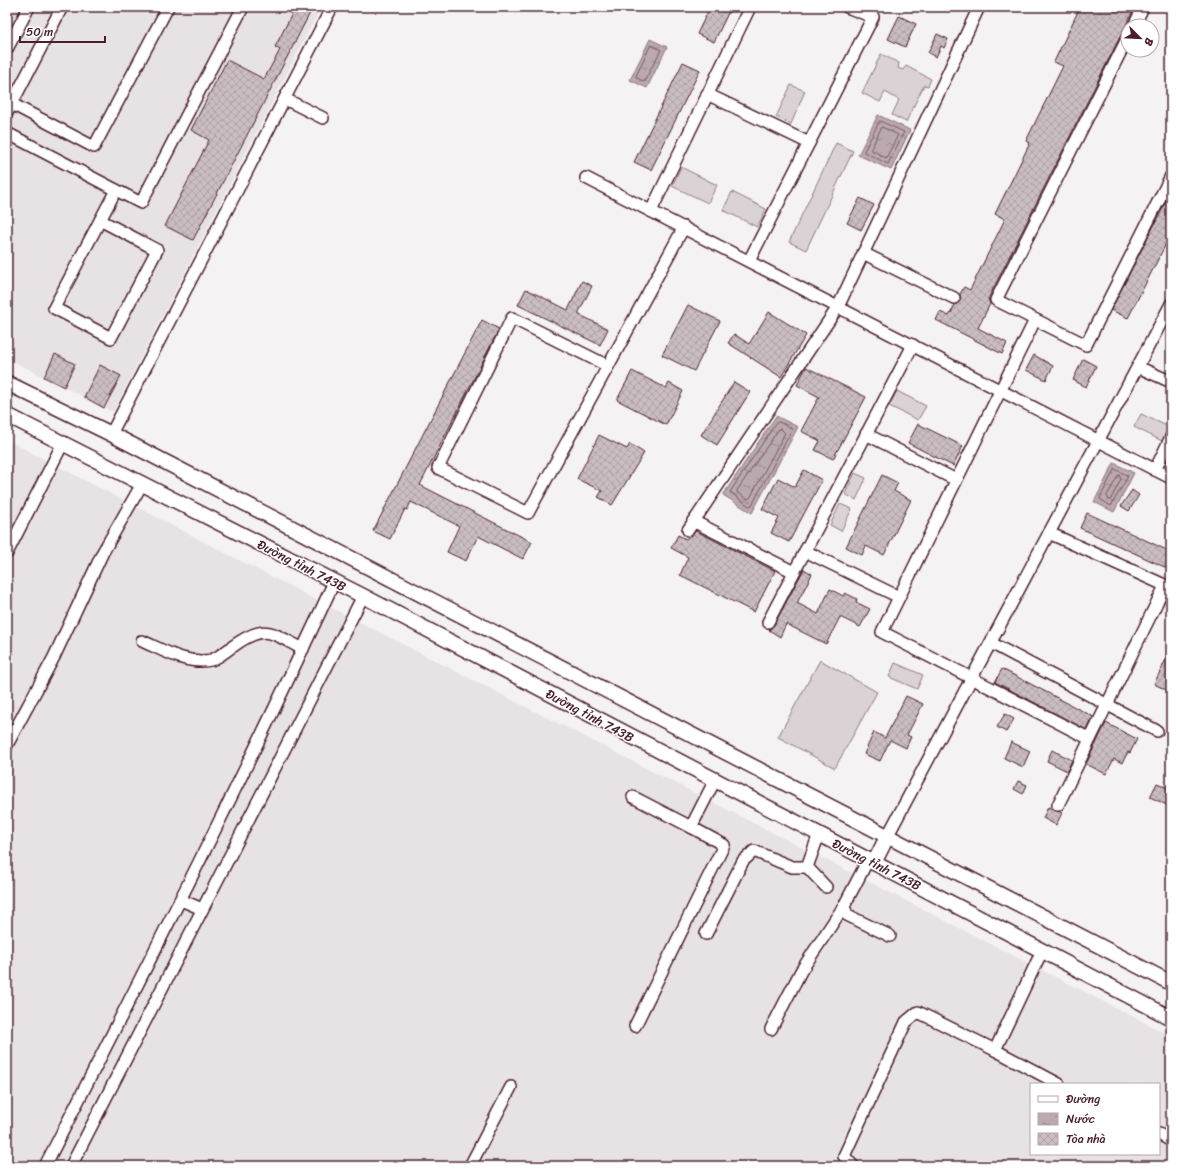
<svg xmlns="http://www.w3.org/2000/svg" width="1178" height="1173" viewBox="0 0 1178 1173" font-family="Sriracha,sans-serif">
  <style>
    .built { fill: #e7e2e3; fill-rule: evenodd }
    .grass { fill: #dbd2d5; stroke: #927880 }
    .water { fill: url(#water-ripples); stroke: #8d727a }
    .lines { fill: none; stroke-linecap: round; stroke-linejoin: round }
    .shore { stroke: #77565f; stroke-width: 1 }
    .building { fill: url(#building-cross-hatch); stroke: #4a1f2b }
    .minor-casing { stroke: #4a1f2b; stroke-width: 14 }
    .major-casing { stroke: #4a1f2b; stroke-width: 17 }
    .minor { stroke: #fff; stroke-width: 11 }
    .major { stroke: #fff; stroke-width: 14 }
    .labels { text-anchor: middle; stroke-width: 3; stroke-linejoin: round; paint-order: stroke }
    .street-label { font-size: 13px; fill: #4a1f2b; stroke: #fff }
  </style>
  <defs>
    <pattern id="water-ripples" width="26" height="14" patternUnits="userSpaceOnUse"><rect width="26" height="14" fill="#baa9ae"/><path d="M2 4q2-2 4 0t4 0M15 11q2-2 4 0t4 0" fill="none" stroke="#99898e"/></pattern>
    <pattern id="building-cross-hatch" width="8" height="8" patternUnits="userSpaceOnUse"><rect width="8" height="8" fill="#cabdc1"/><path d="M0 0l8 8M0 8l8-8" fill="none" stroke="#afa2a6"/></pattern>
  </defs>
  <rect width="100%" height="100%" fill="#f4f2f2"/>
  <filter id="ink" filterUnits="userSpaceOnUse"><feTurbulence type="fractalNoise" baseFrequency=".025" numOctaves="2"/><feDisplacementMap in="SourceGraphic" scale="8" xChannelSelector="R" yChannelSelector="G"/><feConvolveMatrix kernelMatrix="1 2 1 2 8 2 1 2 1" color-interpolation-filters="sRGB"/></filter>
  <g filter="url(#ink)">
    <g class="built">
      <path d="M7,7H321L113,412L7,358Z"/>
      <path d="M7,440L322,603L1171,1036V1166H7ZM1031,1084H1159V1154H1031Z"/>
    </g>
    <g class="grass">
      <path d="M881,54L899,63L898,68L903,70L906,66L931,79L928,86L924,85L906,122L892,115L899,100L885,92L880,102L862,93Z"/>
      <path d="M791,85L805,91L791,124L776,117Z"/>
      <path d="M836,143L853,151L806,250L789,242Z"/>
      <path d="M681,167L717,185L708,203L672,186Z"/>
      <path d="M732,192L766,209L757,227L723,210Z"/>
      <path d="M897,391L926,406L918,420L889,406Z"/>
      <path d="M1141,414L1169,427L1162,441L1134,427Z"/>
      <path d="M855,473L866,478L856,500L845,494Z"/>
      <path d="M840,504L852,509L841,531L830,525Z"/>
      <path d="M820,660L877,692L835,768L778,737Z"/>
      <path d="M895,663L923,675L917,689L889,677Z"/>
    </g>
    <g class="water">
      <path d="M650,39L667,47L647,88L630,80Z"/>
      <path d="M878,115L910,130L891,170L858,155Z"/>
      <path d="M776,416L798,427L752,513L723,495Z"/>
      <path d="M1114,463L1134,473L1114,512L1094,502Z"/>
    </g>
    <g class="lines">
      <g class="shore">
        <path d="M651,45L661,50L644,82L636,77Z"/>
        <path d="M880,121L904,132L888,164L864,152Z"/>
        <path d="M882,127L898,135L886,158L871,150Z"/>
        <path d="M779,422L791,428L792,430L752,505L749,506L730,492L776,423Z"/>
        <path d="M780,428L785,433L750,498L747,499L738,493L737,491Z"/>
        <path d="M1115,469L1128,476L1111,506L1100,499Z"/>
        <path d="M1119,475L1121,479L1111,499L1109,500L1107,496Z"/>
      </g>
    </g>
    <g class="building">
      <path d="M279,7H313L193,240L165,226L209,140L191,130L227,60L264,79L280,50L275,47L292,14Z"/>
      <path d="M710,7H731L714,42L697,34Z"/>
      <path d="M1080,7H1135L988,299L990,304L978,328L1007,343L1002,354L936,320L940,312L949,316L955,305L960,301V294L964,287L970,290L1005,219L995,214L1030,143L1026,141L1063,66L1054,62Z"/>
      <path d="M899,16L916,24L905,47L888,39Z"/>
      <path d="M937,34L948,39L944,48L941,46L936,57L928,53Z"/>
      <path d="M683,62L700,70L651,170L634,162Z"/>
      <path d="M1171,192V234L1128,318L1111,310Z"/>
      <path d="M860,198L874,205L861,230L847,223Z"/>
      <path d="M582,281L592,286L578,314L608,329L600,345L518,305L526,289L568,310Z"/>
      <path d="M688,305L720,321L694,371L662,355Z"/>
      <path d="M769,312L806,335L781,377L728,343L734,334L749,344Z"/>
      <path d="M482,320L499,329L420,485L532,542L523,559L478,536L466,561L447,552L459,526L411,502L407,510L405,509L390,539L373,531Z"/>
      <path d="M55,354L75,364L64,387L44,377Z"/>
      <path d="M1034,355L1053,366L1046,380L1026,370Z"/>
      <path d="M1083,359L1096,366L1086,387L1073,380Z"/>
      <path d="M100,365L121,376L104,408L84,397Z"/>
      <path d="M806,367L866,397L833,459L815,450L820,441L801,431L819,397L797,385Z"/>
      <path d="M632,371L666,388L669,383L683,391L666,425L617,400Z"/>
      <path d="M734,382L750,392L717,445L701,435Z"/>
      <path d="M918,424L963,446L953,466L908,443Z"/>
      <path d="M599,435L627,449L630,444L644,453L612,505L598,497L602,491L577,479Z"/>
      <path d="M804,470L822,480L789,542L771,533L779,518L762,509L778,478L795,487Z"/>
      <path d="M882,475L898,483L894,491L911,500L884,555L866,546L862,555L846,547Z"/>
      <path d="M1132,490L1139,495L1129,511L1121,506Z"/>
      <path d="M1087,513L1171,552V570L1080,528Z"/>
      <path d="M696,531L775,571L754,612L680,575L688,557L671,548L678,535L686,539Z"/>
      <path d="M804,569L812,574L797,603L818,614L830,589L843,596L845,593L857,599L856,602L870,609L860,627L840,617L826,644L786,624L780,637L769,630L774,625Z"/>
      <path d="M1171,649V692L1154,684Z"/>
      <path d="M1002,669L1092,716L1093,717L1087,730L995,682Z"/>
      <path d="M906,696L923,704L907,735L911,737L906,748L890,740L880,761L864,754L874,732L885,738Z"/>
      <path d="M1005,714L1014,719L1006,732L997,727Z"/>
      <path d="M1106,723L1137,739L1130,753L1128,752L1122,763L1114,759L1106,774L1086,764Z"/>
      <path d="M1011,742L1030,751L1023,767L1004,758Z"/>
      <path d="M1052,750L1072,760L1067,771L1047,761Z"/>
      <path d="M1018,781L1027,785L1023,794L1014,789Z"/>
      <path d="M1157,783L1171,789V807L1150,797Z"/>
      <path d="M1048,807L1062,813L1056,825L1043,818Z"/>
    </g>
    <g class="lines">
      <g class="minor-casing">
        <g id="minor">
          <path d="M1134,26L1143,7"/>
          <path d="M1128,37L996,300L1086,345L1171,176"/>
          <path d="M7,49L29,7"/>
          <path d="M707,94L809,143"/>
          <path d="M285,99L323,118"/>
          <path d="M12,104L94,147L168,7"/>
          <path d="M7,113L62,7"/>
          <path d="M7,133L141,203L243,7"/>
          <path d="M586,178L1171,478"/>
          <path d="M651,211L750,7"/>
          <path d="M100,220L157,250L111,338L54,308L116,190"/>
          <path d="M863,253L954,298"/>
          <path d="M749,261L873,17L847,7"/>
          <path d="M1035,320L882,632L1090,739"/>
          <path d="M608,366L512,318L438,468L528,513L684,227"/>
          <path d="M1138,367L1167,380"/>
          <path d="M111,434L332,7"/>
          <path d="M866,434L956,480"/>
          <path d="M1155,470L1171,437"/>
          <path d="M693,521L794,572"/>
          <path d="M688,530L838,307L979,7"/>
          <path d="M1049,533L1171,588"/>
          <path d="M805,551L899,597"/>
          <path d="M7,553L63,443"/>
          <path d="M768,622L913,345"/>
          <path d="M142,641C163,650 187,665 211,660C218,658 226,651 232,647C265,623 270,632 303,649"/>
          <path d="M991,643L1157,731"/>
          <path d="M7,745L54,657L103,552L142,484"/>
          <path d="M633,797L691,827"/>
          <path d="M1058,805L1165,586"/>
          <path d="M887,837L1171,304"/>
          <path d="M868,860L844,906L847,915L890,936"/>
          <path d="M807,867L826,887"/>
          <path d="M181,900L202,909"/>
          <path d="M706,934L743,861L754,851L792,867H807L819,834"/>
          <path d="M1042,951L995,1050L1059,1084"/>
          <path d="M635,1026L724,845L691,827L715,780"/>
          <path d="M771,1029L801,971L844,906"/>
          <path d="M1159,1134L1171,1141"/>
          <path d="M45,1166C144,972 243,779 334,582"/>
          <path d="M71,1166L363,596"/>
          <path d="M470,1166L511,1087"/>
          <path d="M853,1166L844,1156L906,1022L918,1012L995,1050"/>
        </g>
      </g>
      <g class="major-casing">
        <g id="major">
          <path d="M7,383L111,434L1171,983"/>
          <path d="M7,415L363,596L1171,1018"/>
          <path d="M874,863L887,837"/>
        </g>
      </g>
      <use href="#minor" class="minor"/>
      <use href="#major" class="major"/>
    </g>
  </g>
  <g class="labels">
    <g class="street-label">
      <text transform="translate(302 565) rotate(27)" y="5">Đường tỉnh 743B</text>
      <text transform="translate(590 715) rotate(28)" y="5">Đường tỉnh 743B</text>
      <text transform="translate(877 864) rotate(27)" y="5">Đường tỉnh 743B</text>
    </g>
  </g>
  <rect width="1178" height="1173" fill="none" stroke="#fff" stroke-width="24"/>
  <rect x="12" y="12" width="1154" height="1149" fill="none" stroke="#4a1f2b" stroke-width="1.5" filter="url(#ink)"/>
  <rect x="1030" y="1083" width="130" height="72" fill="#ffffff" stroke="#b7a5aa"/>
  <rect x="1038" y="1096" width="20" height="6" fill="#ffffff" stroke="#b7a5aa"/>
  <text x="1066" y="1103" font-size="12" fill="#4a1f2b">Đường</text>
  <rect x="1038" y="1113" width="20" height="12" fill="url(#water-ripples)" stroke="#b7a5aa"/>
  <text x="1066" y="1123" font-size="12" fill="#4a1f2b">Nước</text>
  <rect x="1038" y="1133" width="20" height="12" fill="url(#building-cross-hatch)" stroke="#b7a5aa"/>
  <text x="1066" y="1143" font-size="12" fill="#4a1f2b">Tòa nhà</text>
  <g transform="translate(1140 38) rotate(114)"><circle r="19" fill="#ffffff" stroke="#b7a5aa"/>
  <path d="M0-3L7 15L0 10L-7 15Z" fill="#4a1f2b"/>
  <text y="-6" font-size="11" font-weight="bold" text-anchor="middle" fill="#4a1f2b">B</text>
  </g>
  <path d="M20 36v6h85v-6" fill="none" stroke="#4a1f2b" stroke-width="2"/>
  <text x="26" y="36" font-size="12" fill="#4a1f2b" stroke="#ffffff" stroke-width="3" paint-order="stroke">50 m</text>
</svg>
